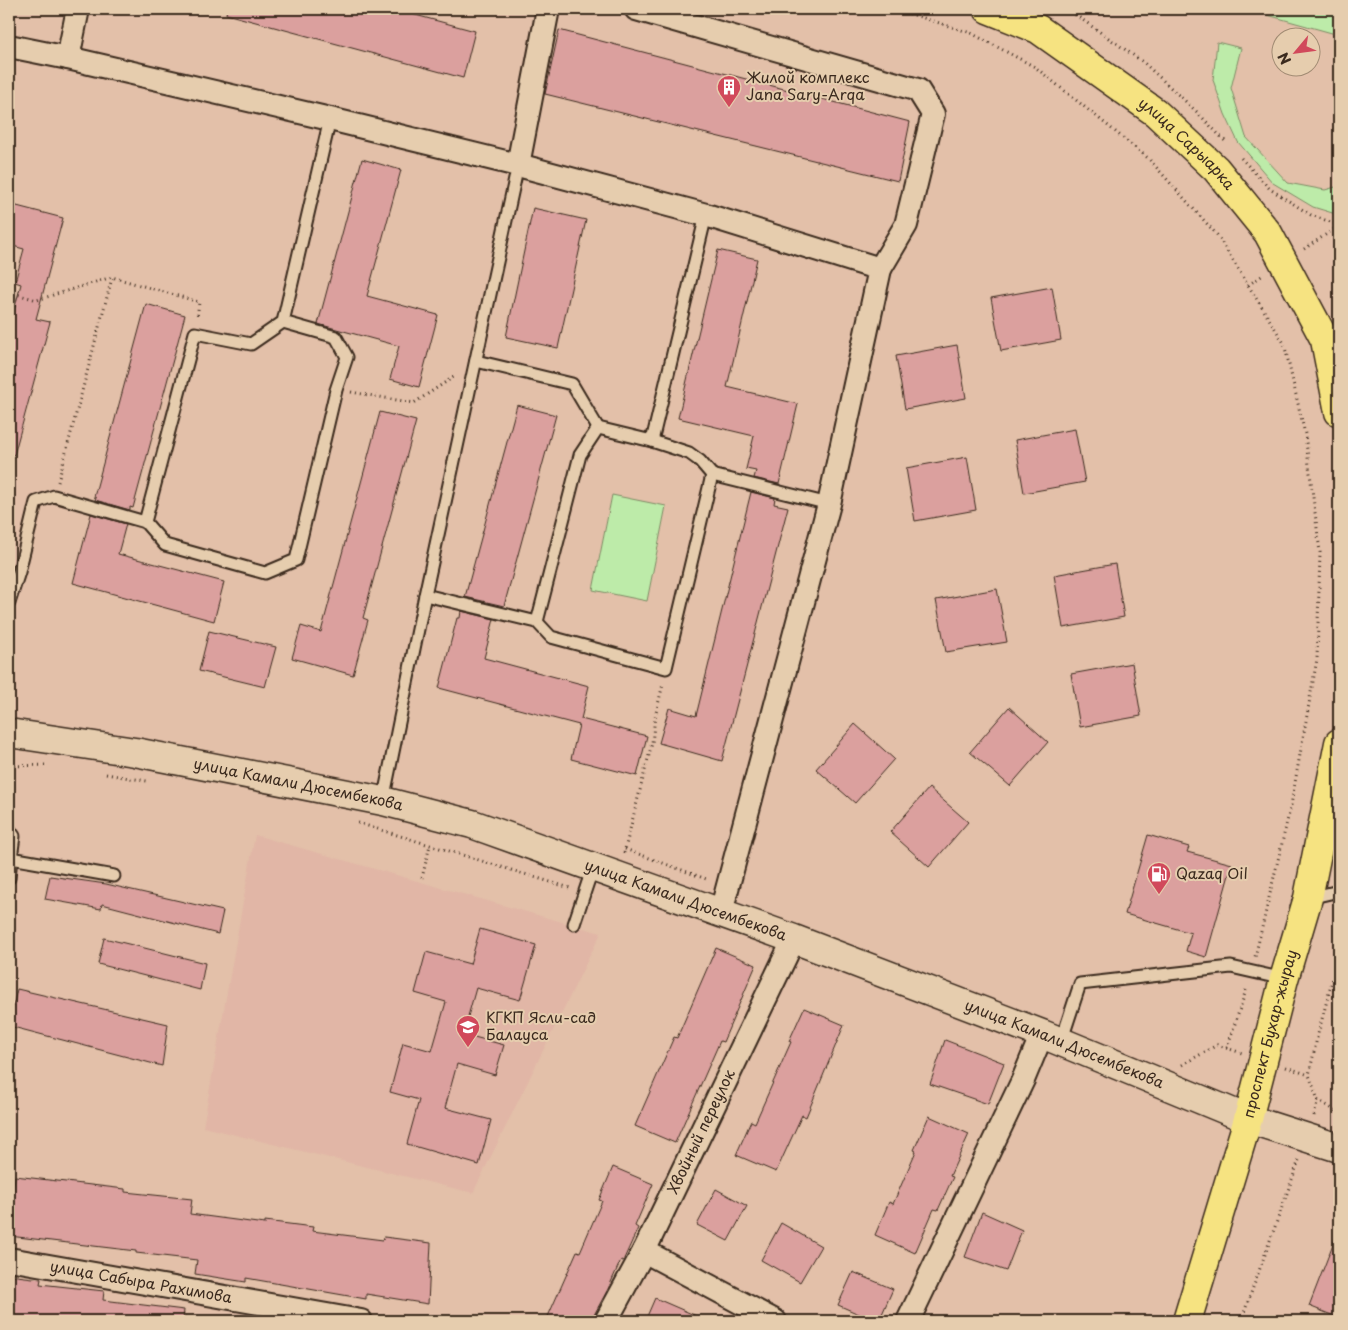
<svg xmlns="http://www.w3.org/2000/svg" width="1348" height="1330" viewBox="0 0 1348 1330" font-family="'Playpen Sans',sans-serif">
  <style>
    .built { fill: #e1b6a6 }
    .green { fill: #bdeba9; stroke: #7c8a64 }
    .building { fill: #dba09e; stroke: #3b2a1e }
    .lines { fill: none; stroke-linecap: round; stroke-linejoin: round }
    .service-casing { stroke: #3b2a1e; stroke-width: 15 }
    .minor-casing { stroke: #3b2a1e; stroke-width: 26 }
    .secondary-casing { stroke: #3b2a1e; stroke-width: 31 }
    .primary-casing { stroke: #3b2a1e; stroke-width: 31 }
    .path { stroke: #3b2a1e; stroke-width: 3; stroke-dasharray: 1 4; stroke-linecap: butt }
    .service { stroke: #e6cdae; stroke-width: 11 }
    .minor { stroke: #e6cdae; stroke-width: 22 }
    .secondary { stroke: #e6cdae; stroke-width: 28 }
    .primary { stroke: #f6e381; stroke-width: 28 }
    .labels { text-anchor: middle; stroke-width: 4; stroke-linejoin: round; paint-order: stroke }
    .poi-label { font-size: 15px; fill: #3b2a1e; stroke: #e6cdae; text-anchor: start }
    .street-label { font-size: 15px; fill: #3b2a1e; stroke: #e6cdae }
  </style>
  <rect width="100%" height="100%" fill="#e3c0a9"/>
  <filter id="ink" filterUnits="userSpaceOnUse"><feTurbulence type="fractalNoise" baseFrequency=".02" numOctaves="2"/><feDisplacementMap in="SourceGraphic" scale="10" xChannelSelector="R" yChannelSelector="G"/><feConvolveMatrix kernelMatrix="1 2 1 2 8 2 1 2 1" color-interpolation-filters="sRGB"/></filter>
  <g filter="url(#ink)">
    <path class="built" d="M255,835L601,933L473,1193L203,1127Z"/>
    <g class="green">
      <path d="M1246,9H1339V35Z"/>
      <path d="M1217,42L1241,48L1231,88L1246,137L1288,183L1325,190L1339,186V215L1313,207L1273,183L1238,142L1225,114L1213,80Z"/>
      <path d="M612,495L666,506L647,601L593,590Z"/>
    </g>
    <g class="building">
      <path d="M227,9H393L475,31L463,78L226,14Z"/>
      <path d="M559,30L910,122L898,181L545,94Z"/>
      <path d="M362,159L401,170L367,296L438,315L419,387L390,379L399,346L318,324Z"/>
      <path d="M9,204L63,218L36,319L50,322L14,455L9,454V329L21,284L15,282L24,249L9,245Z"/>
      <path d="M533,208L586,220L558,348L506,337Z"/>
      <path d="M718,250L757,259L727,387L798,404L779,484L754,478L756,471L746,469L754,436L678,418Z"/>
      <path d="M1052,287L1061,340L1001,351L991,298Z"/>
      <path d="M146,304L185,315L133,508L130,507V510L95,500L96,498L94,497Z"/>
      <path d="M957,345L966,398L905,409L896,356Z"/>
      <path d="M517,405L556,415L504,606L465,597Z"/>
      <path d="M380,412L416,421L363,618L368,620L353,675L292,658L301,626L321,632Z"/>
      <path d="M1075,429L1085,482L1024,493L1015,440Z"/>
      <path d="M967,457L976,510L915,521L906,468Z"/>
      <path d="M751,492L775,498L774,504L788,507L722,761L659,743L669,708L696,716Z"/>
      <path d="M91,514L126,524L118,554L224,582L214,621L73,583Z"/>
      <path d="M1115,564L1124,617L1063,628L1054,575Z"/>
      <path d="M997,589L1007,642L946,652L936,600Z"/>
      <path d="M461,611L494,619L484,658L589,686L581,719L647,736L637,776L571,759L579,725L439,688L457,618H460Z"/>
      <path d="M209,631L276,647L265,687L199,671Z"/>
      <path d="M1132,663L1141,716L1080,727L1071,674Z"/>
      <path d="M1009,707L1048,742L1010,786L970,752Z"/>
      <path d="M855,724L894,759L855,803L816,769Z"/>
      <path d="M929,788L968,822L929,867L890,832Z"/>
      <path d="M1148,835L1189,847L1187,852L1232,864L1206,957L1186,951L1191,933L1125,914Z"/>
      <path d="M50,876L106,884L223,911L218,934L102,904L101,909L45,899Z"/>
      <path d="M480,929L536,945L520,1000L476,988L463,1034L504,1045L495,1075L457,1064L445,1108L491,1120L479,1165L407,1144L419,1100L390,1092L403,1043L432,1051L446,1002L415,993L426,952L470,964Z"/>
      <path d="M104,938L205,963L200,990L98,964Z"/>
      <path d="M716,948L756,965L723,1042L720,1041L675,1143L635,1126L674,1037L677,1038Z"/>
      <path d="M17,989L168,1024L162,1066L9,1026Z"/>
      <path d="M804,1008L844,1025L806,1117L802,1115L776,1172L736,1155L751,1121L755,1123L791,1042L789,1041Z"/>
      <path d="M945,1040L1004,1063L988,1104L930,1084Z"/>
      <path d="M929,1116L969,1134L950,1176L953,1177L938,1210L934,1209L915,1253L875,1235L889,1202L893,1204L916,1151L914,1150Z"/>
      <path d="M613,1167L653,1184L635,1226L638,1228L623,1261L621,1260L608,1289L594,1315L593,1321H546L577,1251L580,1252L602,1201L599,1200Z"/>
      <path d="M15,1176L125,1189V1192L192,1199L190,1214L265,1224V1221L313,1227L312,1231L383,1240L384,1237L431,1243L428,1304L366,1294V1299L246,1278V1282L195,1274L197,1260L136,1253V1251L9,1236Z"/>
      <path d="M716,1189L747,1206L728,1241L697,1225Z"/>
      <path d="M982,1212L1022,1230L1006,1271L965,1257Z"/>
      <path d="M781,1223L821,1246L800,1282L761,1260Z"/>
      <path d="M1338,1231L1339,1232V1318L1309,1306Z"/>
      <path d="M853,1272L893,1289L879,1321H875L838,1305Z"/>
      <path d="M9,1275L41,1279L40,1284L104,1291L103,1300L184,1310L183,1321H9Z"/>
      <path d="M655,1298L708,1321H645Z"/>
    </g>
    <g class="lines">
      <g class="service-casing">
        <g id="service">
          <path d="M283,322L251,344L195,333L145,522L165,545L265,573L296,560L336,390L347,357L336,337L283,322L330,119"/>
          <path d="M476,361L572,384L598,428"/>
          <path d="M652,441L706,215"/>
          <path d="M712,475L829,504"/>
          <path d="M425,595L537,622L551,637L666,668L712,475L700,461L689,453L652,441L598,428L580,455L537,622"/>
          <path d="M9,603L19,572L36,502L54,496L145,522"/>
          <path d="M383,801L425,595L518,165"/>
          <path d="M9,829L14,836L11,858L114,876"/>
          <path d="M9,878L11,858"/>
          <path d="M1309,898L1339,891"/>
          <path d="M574,924L593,867"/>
          <path d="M1061,1042L1080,984L1231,967L1284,979"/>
        </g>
      </g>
      <g class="minor-casing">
        <g id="minor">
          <path d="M636,9L918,90L933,114L906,225L880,269"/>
          <path d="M9,46L68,58L330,119L518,165L706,215L880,269L829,504L721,912"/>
          <path d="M68,58L78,9"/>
          <path d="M518,165L548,9"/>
          <path d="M644,1251L775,1321"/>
          <path id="s1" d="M9,1259L361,1321"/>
          <path id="s2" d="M606,1321L644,1251L794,939"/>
          <path d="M908,1321L1023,1080L1042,1034"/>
        </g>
      </g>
      <g class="secondary-casing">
        <g id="secondary">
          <path id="s3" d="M9,733L135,752L383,801L472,824L794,939L1042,1034L1248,1119L1339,1148"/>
        </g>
      </g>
      <g class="primary-casing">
        <g id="primary">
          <path id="s4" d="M988,9L1038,29L1155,112L1216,169L1268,233L1325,340L1339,412"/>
          <path id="s5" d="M1187,1321L1248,1119L1284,979L1308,898L1339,743"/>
        </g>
      </g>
      <g class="path">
        <path d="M895,9L971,33L1035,67L1148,158L1217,235L1284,343L1305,434L1320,552L1317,659L1291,805L1255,957"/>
        <path d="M1067,9L1143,62L1197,112L1225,141"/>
        <path d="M1241,158L1270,189L1311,215L1339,225"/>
        <path d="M1304,249L1339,226"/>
        <path d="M1248,285L1263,275"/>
        <path d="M9,292L37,300L112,277L199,302L197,318"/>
        <path d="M351,392L414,403L455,376"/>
        <path d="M58,482L112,278"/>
        <path d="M9,766L46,765"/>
        <path d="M106,774L147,781"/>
        <path d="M358,823L570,888"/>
        <path d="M625,849L709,880"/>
        <path d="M624,853L652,743L655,717L663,684"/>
        <path d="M422,878L430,845"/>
        <path d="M1339,955L1317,1038L1309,1075L1318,1100L1339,1113"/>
        <path d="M1227,1048L1247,987"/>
        <path d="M1182,1065L1217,1045L1242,1053"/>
        <path d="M1286,1067L1309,1075"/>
        <path d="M1314,1116L1318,1100"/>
        <path d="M1241,1321L1299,1160"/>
      </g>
      <use href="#service" class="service"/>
      <use href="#minor" class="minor"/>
      <use href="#secondary" class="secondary"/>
      <use href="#primary" class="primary"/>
    </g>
  </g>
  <defs>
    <g id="building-pin" transform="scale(1.25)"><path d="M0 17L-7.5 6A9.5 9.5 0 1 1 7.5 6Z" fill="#d1495b" stroke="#e6cdae"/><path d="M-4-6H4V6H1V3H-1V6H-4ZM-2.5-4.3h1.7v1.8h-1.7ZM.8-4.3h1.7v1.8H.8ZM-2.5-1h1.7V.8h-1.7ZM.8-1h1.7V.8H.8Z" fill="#fff"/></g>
    <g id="fuel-pin" transform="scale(1.25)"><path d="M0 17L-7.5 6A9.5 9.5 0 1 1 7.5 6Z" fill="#d1495b" stroke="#e6cdae"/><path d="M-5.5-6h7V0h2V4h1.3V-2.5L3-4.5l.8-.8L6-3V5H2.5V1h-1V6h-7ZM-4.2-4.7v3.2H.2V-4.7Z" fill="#fff"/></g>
    <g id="school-pin" transform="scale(1.25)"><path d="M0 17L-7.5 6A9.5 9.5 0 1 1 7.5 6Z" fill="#d1495b" stroke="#e6cdae"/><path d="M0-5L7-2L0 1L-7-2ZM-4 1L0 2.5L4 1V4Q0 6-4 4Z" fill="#fff"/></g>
  </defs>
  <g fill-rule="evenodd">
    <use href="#building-pin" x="729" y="87"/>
    <use href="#fuel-pin" x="1159" y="874"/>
    <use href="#school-pin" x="468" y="1027"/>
  </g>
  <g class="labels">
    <g class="poi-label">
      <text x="746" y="83">Жилой комплекс<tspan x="746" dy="17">Jana Sary-Arqa</tspan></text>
      <text x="1176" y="879">Qazaq Oil</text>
      <text x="486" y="1023">КГКП Ясли-сад<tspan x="486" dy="17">Балауса</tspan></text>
    </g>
    <g class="street-label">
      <text dy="5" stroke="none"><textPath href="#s4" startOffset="242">улица Сарыарка</textPath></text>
      <text dy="5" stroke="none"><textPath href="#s3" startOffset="294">улица Камали Дюсембекова</textPath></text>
      <text dy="5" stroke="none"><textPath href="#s3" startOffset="699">улица Камали Дюсембекова</textPath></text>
      <text dy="5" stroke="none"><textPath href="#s5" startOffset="299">проспект Бухар-жырау</textPath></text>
      <text dy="5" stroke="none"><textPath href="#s3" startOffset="1104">улица Камали Дюсембекова</textPath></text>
      <text dy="5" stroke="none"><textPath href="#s2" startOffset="212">Хвойный переулок</textPath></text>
      <text dy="5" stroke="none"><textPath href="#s1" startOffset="134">улица Сабыра Рахимова</textPath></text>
    </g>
  </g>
  <rect width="1348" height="1330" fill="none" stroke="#e6cdae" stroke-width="30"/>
  <rect x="15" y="15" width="1318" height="1300" fill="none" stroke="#3b2a1e" stroke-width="2" filter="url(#ink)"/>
  <g transform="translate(1296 52) rotate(241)"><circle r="24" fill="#e6cdae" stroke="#a28c74"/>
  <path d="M0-4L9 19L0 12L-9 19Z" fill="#d1495b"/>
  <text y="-8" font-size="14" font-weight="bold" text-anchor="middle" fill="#3b2a1e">N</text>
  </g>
</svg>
